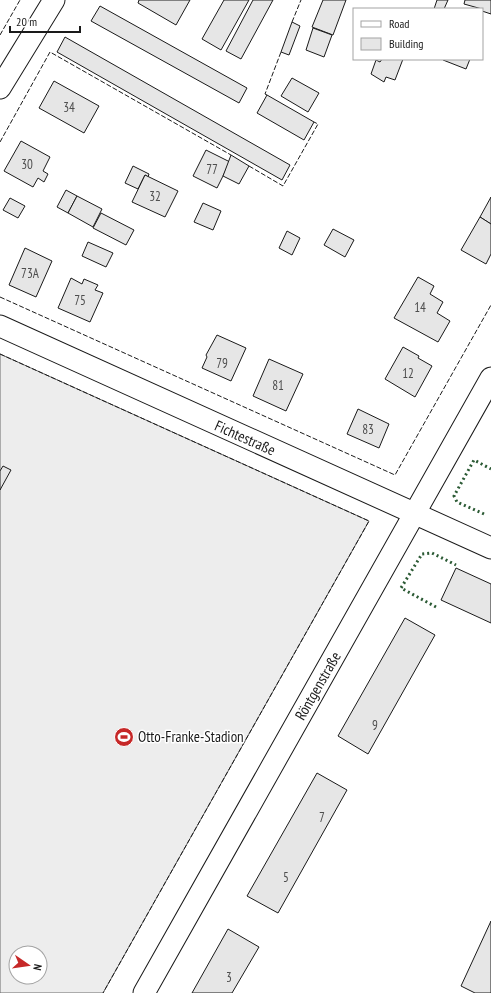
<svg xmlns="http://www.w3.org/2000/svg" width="491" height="993" viewBox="0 0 491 993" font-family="'PT Sans Narrow',sans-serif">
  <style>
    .built { fill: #ededed; stroke: #6a6a6a; fill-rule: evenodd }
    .building { fill: #e6e6e6; stroke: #1a1a1a }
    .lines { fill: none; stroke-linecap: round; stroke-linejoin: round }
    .street-casing { stroke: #1a1a1a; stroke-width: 23 }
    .street { stroke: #fff; stroke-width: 21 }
    .hedge { stroke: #2b5a34; stroke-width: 3; stroke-dasharray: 2 3; stroke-linecap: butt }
    .fence { stroke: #1a1a1a; stroke-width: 1; stroke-dasharray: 5 2; stroke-linecap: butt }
    .labels { text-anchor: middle; stroke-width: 3; stroke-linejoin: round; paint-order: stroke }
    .number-label { font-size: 13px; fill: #4d4d4d }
    .street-label { font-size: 15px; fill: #1a1a1a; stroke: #fff }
    .poi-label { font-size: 15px; fill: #1a1a1a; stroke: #fff; text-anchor: start }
  </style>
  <rect width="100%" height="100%" fill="#fff"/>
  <path class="built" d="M0,354L369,521L103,993H0ZM16,953H40V977H16Z"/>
  <g class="building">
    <path d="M139,0H190L176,25L138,3Z"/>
    <path d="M224,0H249L221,50L202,39Z"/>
    <path d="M253,0H273L241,59L226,51Z"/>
    <path d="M323,0H346L333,35L312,27Z"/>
    <path d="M437,0H448L444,9H434Z"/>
    <path d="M465,0H491V14L482,11V9L464,4Z"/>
    <path d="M100,6L247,88L239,103L91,21Z"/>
    <path d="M292,22L300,26L289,55L281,52Z"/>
    <path d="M313,28L332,35L324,57L306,50Z"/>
    <path d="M65,37L290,165L282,180L57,52Z"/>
    <path d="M382,59H403L395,80L386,77L384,82L371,74L376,60L380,62Z"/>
    <path d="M443,59H470L466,69L443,60Z"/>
    <path d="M292,78L319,93L308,112L281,96Z"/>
    <path d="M54,81L99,106L84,133L39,108Z"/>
    <path d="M267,95L314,122L304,140L257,113Z"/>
    <path d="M21,141L50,157L43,171L48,174L44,182L38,178L33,187L4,171Z"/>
    <path d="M206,150L230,162L217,188L193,176Z"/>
    <path d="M231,155L249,166L239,184L223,176Z"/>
    <path d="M133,166L149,174L148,177L145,175L138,189L125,183Z"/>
    <path d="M145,175L178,191L165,217L132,202Z"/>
    <path d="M66,190L77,196L68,213L57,207Z"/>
    <path d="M77,196L102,209L93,227L68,213Z"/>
    <path d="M491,197V224L480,217Z"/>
    <path d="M10,198L25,206L18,218L3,210Z"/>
    <path d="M203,203L221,211L213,230L194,222Z"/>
    <path d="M101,213L134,230L126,245L93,228Z"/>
    <path d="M480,217L491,224V254L486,264L461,250Z"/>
    <path d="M333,229L354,240L345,257L324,245Z"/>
    <path d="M287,231L300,238L292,255L279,248Z"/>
    <path d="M88,242L113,253L106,267L82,256Z"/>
    <path d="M25,248L52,261L36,297L9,285Z"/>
    <path d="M418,277L434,286L430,294L443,302L437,313L450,321L438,342L394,318Z"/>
    <path d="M71,278L82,284L84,279L98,285L95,290L103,293L90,322L58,308Z"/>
    <path d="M217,335L246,348L231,381L202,368L207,357L206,355Z"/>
    <path d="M403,347L419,356L418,358L432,366L415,397L385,379Z"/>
    <path d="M269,359L303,374L286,411L253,396Z"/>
    <path d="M358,409L389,424L379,448L347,434Z"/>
    <path d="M3,466L11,470L0,490V471Z"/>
    <path d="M456,568L491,584V623L441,600Z"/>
    <path d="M405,618L435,635L368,754L338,736Z"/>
    <path d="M317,773L347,790L278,913L247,896Z"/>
    <path d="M491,921V993H475L461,986Z"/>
    <path d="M228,929L259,947L232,993H192Z"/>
  </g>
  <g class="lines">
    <g class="street-casing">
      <g id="street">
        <path d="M0,88L54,0"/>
        <path d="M0,326L491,548"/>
        <path d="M144,993L491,378"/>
      </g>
    </g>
    <use href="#street" class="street"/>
    <g class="hedge">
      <path d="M484,514L457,502L454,496L474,460L491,469"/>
      <path d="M436,607L401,588L422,554L432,553L456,565"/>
    </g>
    <g class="fence">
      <path d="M292,22L301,0"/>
      <path d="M0,35L20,0"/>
      <path d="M267,95L265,94L281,52"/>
      <path d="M0,142L50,52L231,155"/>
      <path d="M249,166L283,186L318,124L314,122"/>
      <path d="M0,297L395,475L491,305"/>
      <path d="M0,354L369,521L103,993"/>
    </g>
  </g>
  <defs>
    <g id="stadium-disc" transform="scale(1)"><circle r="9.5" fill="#c62828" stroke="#fff"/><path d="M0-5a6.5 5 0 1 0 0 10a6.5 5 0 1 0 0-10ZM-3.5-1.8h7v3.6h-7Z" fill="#fff"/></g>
  </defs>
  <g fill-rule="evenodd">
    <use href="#stadium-disc" x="124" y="737"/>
  </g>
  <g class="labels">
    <g class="number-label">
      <text x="69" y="112">34</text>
      <text x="27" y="169">30</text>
      <text x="212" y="174">77</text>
      <text x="155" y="201">32</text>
      <text x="30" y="278">73A</text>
      <text x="80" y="305">75</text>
      <text x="420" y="312">14</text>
      <text x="222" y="368">79</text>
      <text x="408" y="378">12</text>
      <text x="278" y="390">81</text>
      <text x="368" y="434">83</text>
      <text x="375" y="730">9</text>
      <text x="322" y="822">7</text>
      <text x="286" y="882">5</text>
      <text x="229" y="982">3</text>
    </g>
    <g class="street-label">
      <text transform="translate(245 438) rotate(24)" y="5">Fichtestraße</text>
      <text transform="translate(318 686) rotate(-60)" y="5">Röntgenstraße</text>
    </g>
    <g class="poi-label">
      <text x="138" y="742">Otto-Franke-Stadion</text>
    </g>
  </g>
  <rect x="353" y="8" width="130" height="52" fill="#ffffff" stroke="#a3a3a3"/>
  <rect x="361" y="21" width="20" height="6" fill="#ffffff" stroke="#a3a3a3"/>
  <text x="389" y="28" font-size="12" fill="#1a1a1a">Road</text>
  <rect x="361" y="38" width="20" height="12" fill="#e6e6e6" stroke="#a3a3a3"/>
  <text x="389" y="48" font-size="12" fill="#1a1a1a">Building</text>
  <g transform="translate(28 965) rotate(103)"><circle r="19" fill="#ffffff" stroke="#a3a3a3"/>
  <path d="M0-3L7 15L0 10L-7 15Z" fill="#c62828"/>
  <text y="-6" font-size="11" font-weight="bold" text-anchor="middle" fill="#1a1a1a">N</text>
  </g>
  <path d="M10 26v6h70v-6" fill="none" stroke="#1a1a1a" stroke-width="2"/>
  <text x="16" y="26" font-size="12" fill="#1a1a1a" stroke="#ffffff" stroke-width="3" paint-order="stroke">20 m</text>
</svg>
